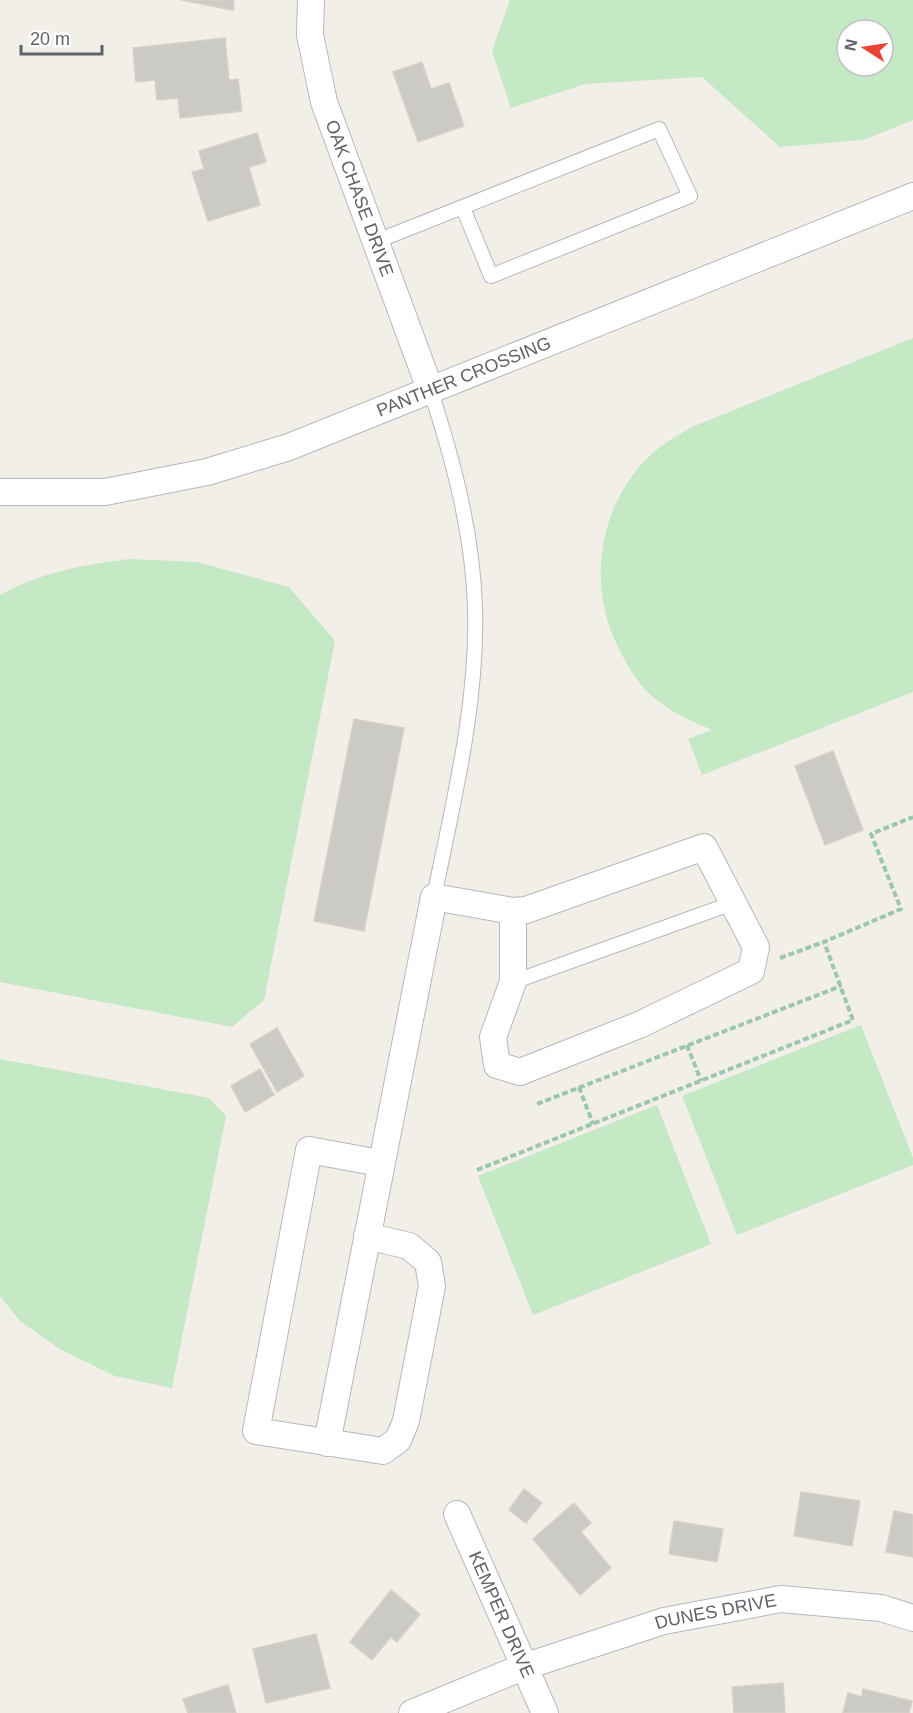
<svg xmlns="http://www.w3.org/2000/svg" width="913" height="1713" viewBox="0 0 913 1713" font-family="Arial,sans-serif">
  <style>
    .green { fill: #c5e8c5; fill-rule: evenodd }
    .building { fill: #cccac5; stroke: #d6d1c6; stroke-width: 1.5 }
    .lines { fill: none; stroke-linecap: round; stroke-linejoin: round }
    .service-casing { stroke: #b5b8bc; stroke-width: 16 }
    .minor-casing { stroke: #b5b8bc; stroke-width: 28 }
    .path { stroke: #9cc7a9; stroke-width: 4; stroke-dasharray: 6 3; stroke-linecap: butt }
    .service { stroke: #fff; stroke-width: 14 }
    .minor { stroke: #fff; stroke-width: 26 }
    .labels { text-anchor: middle; stroke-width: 4.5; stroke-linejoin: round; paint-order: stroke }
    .street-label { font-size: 18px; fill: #5f6368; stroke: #fff }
  </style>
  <rect width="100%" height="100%" fill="#f1efe8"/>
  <g class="green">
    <path d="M510,0H913V120L863,140L780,147L702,77L585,84L511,108L492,51ZM847,30H883V66H847Z"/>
    <path d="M913,338V692L702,775L688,739L712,730C691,721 671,712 653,697C638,685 627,665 619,649C584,582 600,494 661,446C671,439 682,433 692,427Z"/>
    <path d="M129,559L197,562L289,587L335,641L264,1000L232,1027L0,982V595C41,572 83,565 129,559Z"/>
    <path d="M861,1025L913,1158V1165L737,1235L682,1096Z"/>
    <path d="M0,1059L209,1098L226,1116L172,1388L115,1376L60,1349L20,1321L0,1296Z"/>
    <path d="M657,1105L711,1244L533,1315L478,1176Z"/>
  </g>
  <g class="building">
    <path d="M181,0H234L233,10Z"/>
    <path d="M225,38L229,80L238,79L242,111L180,118L178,98L157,100L155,80L136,82L133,48Z"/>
    <path d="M422,62L431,89L449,83L464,126L418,142L393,72Z"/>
    <path d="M257,133L266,162L249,167L260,205L208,221L192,172L204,169L199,151Z"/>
    <path d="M354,719L404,728L364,931L314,921Z"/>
    <path d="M833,751L863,830L825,845L795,766Z"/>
    <path d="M277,1028L304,1076L277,1092L250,1044Z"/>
    <path d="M260,1069L274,1095L245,1112L231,1086Z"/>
    <path d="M524,1489L542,1503L526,1523L509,1510Z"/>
    <path d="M801,1492L860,1501L852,1546L794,1536Z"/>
    <path d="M574,1503L591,1523L581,1532L611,1568L580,1595L533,1539Z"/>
    <path d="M894,1511L913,1515V1557L886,1552Z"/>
    <path d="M674,1521L723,1529L717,1562L669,1554Z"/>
    <path d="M391,1590L420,1614L397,1642L391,1637L372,1660L350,1642Z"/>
    <path d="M316,1634L330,1688L266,1703L253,1649Z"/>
    <path d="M783,1683L785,1713H734L732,1687Z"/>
    <path d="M228,1685L236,1713H188L183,1699Z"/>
    <path d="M863,1689L912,1701L909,1713H843L848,1693L862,1697Z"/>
  </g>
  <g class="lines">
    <g class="service-casing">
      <g id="service">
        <path d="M377,241L659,129L690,196L491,276L463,208"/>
        <path d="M430,389C453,459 473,534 475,608C478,704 453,803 434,897"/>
        <path d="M513,982L733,903"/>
      </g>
    </g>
    <g class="minor-casing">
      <g id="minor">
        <path id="s1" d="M311,0L310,35L324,102L430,389"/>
        <path id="s2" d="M0,492H105L207,472L289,447L913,196"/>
        <path d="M367,1236L409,1246L428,1262L432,1286L406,1421L398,1440L383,1451L256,1431L309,1150L380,1163"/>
        <path d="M327,1443L434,897L513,911V982L493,1037L497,1065L520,1072L639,1025L751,971L756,947L704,847L526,910L513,911"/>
        <path id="s3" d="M457,1514L545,1713"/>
        <path id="s4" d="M412,1713L523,1667L664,1621L781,1599L881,1608L913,1618"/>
      </g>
    </g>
    <g class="path">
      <path d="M780,958L824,942"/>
      <path d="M687,1045L701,1081"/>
      <path d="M579,1087L593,1124"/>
      <path d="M537,1104L841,986"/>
      <path d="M477,1170L853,1020L824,942L901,909L871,834L913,817"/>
    </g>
    <use href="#service" class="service"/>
    <use href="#minor" class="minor"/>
  </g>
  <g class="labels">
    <g class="street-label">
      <text dy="6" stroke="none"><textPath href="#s1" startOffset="206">OAK CHASE DRIVE</textPath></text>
      <text dy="6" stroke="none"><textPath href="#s2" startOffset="483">PANTHER CROSSING</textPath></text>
      <text dy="6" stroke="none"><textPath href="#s4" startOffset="321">DUNES DRIVE</textPath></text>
      <text dy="6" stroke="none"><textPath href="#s3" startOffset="110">KEMPER DRIVE</textPath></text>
    </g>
  </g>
  <g transform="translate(865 48) rotate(282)"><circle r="28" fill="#ffffff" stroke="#bfc1c3" stroke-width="1.5"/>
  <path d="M0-4.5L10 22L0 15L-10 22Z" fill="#ea4335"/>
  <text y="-9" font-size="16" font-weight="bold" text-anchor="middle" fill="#5f6368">N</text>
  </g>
  <path d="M21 45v9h81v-9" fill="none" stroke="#5f6368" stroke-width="3"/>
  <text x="30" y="45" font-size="18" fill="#5f6368" stroke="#ffffff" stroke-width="4.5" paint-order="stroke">20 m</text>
</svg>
